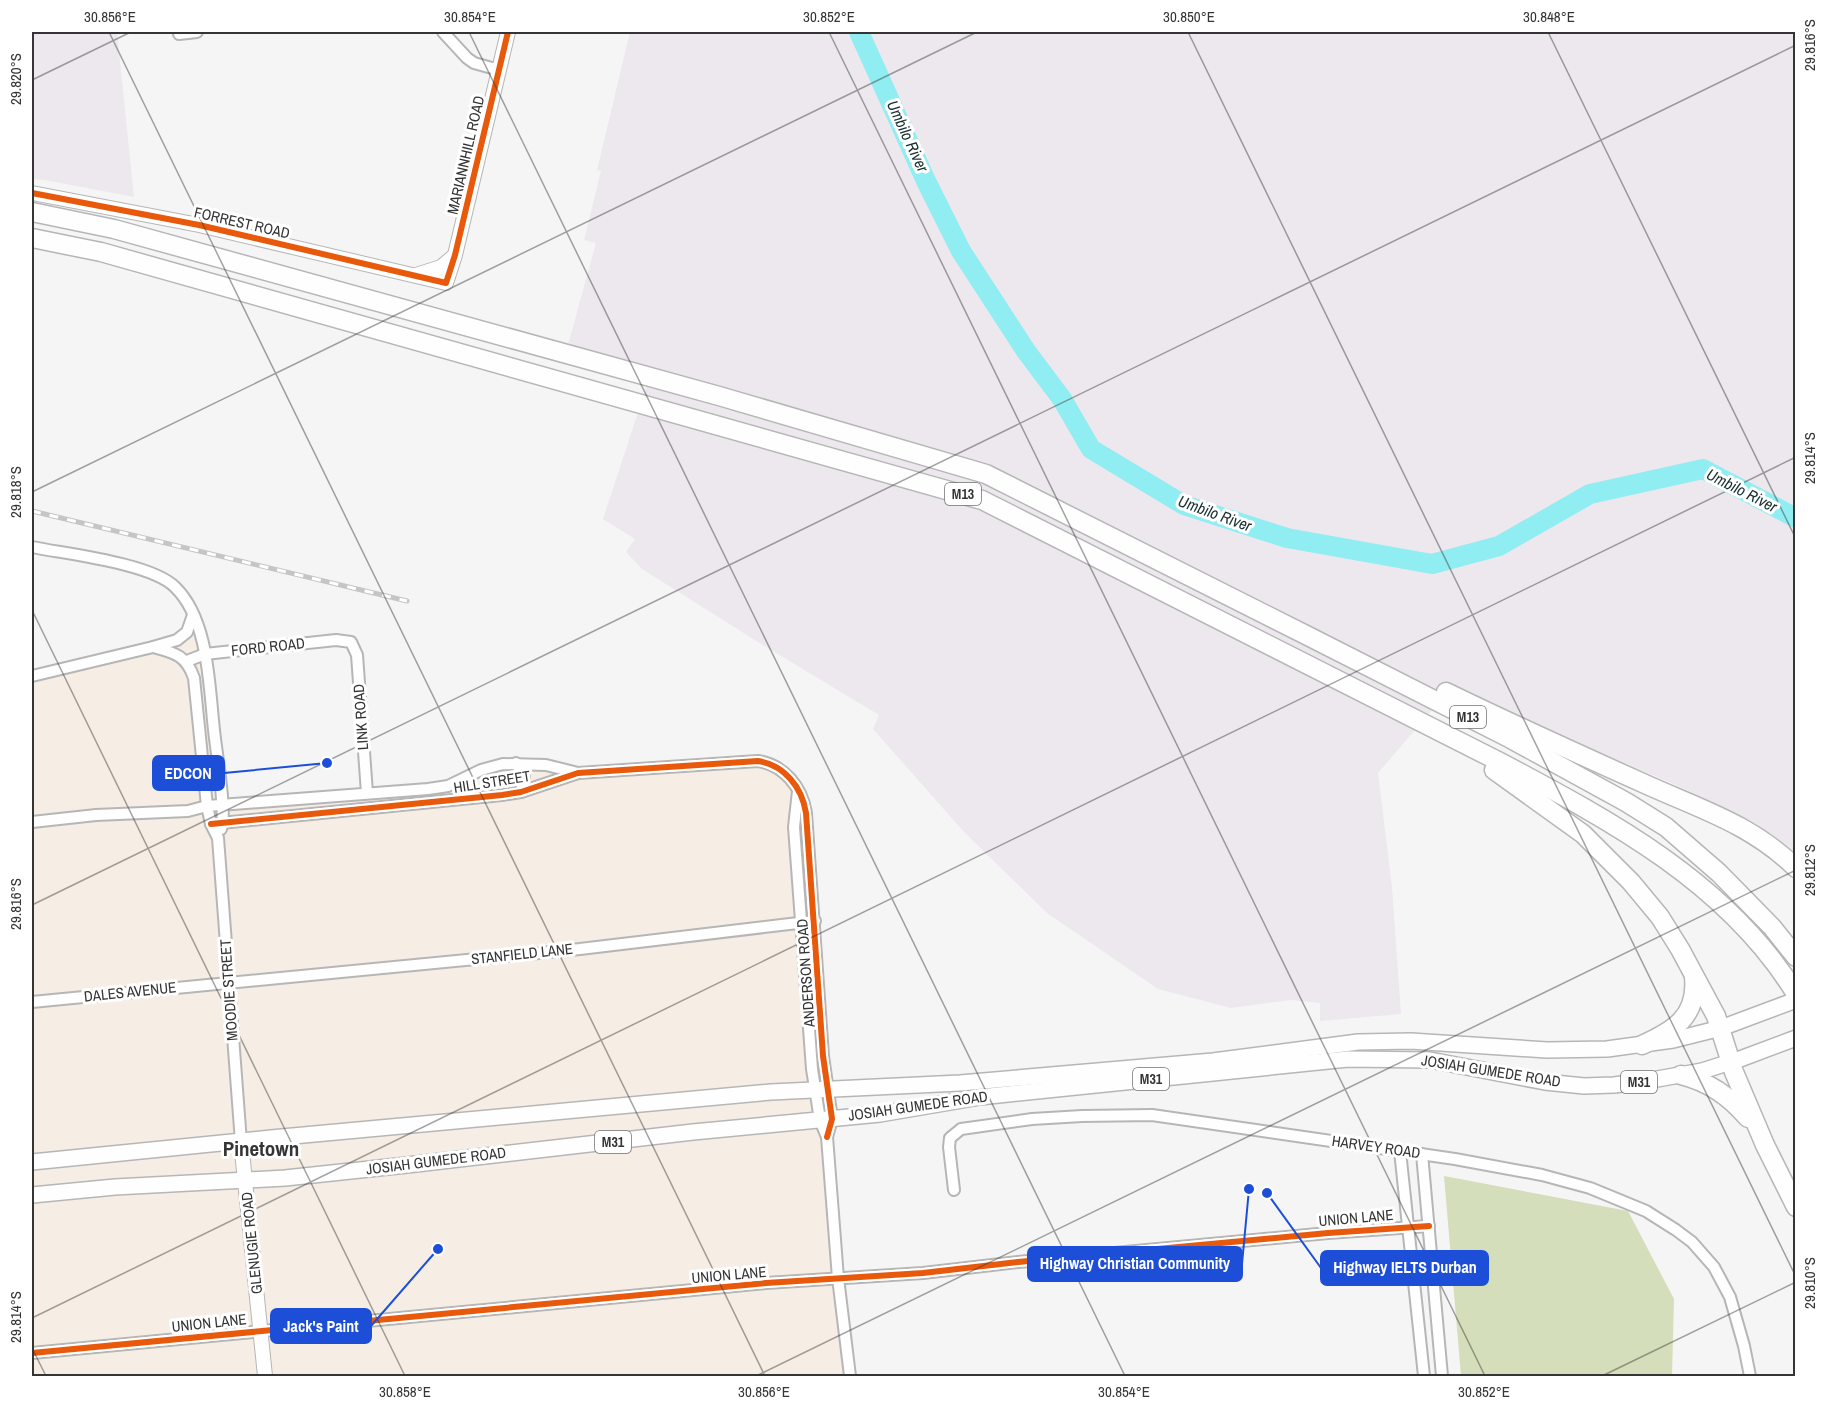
<svg xmlns="http://www.w3.org/2000/svg" width="1827" height="1408" viewBox="0 0 1827 1408" font-family="'Archivo Narrow',sans-serif">
  <style>
    .commercial { fill: #f6eee4 }
    .built { fill: #ece8ee }
    .green { fill: #d4deba }
    .lines { fill: none; stroke-linecap: round; stroke-linejoin: round }
    .river { stroke: #90edf2; stroke-width: 20 }
    .street-casing { stroke: #b7b6b7; stroke-width: 14 }
    .secondary-casing { stroke: #b7b6b7; stroke-width: 16 }
    .primary-casing { stroke: #b7b6b7; stroke-width: 18 }
    .highway-casing { stroke: #b7b6b7; stroke-width: 21 }
    .street { stroke: #fefefe; stroke-width: 10 }
    .secondary { stroke: #fefefe; stroke-width: 14 }
    .primary { stroke: #fefefe; stroke-width: 15 }
    .highway { stroke: #fefefe; stroke-width: 18 }
    .rail-casing { stroke: #c6c5c6; stroke-width: 5 }
    .rail { stroke: #fff; stroke-width: 3; stroke-dasharray: 9; stroke-linecap: butt }
    .cycleway-casing { stroke: #fff; stroke-width: 10 }
    .cycleway { stroke: #e8590c; stroke-width: 6 }
    .ticks { fill: none; stroke: #363536; stroke-width: 1.5; stroke-opacity: 0.45 }
    .labels { text-anchor: middle; stroke-width: 6; stroke-linejoin: round; paint-order: stroke }
    .shield { fill: #fff; stroke: #727272; stroke-width: 1.5 }
    .shield-label { font-size: 14px; font-weight: bold; fill: #363536 }
    .street-label { font-size: 15px; fill: #363536; stroke: #fff }
    .water-label { font-size: 16px; font-style: italic; fill: #193031; stroke: #fff }
    .district-label { font-size: 21px; font-weight: bold; fill: #363536; stroke: #fff }
    .leader { fill: none; stroke: #1d4ed8; stroke-width: 2 }
    .callout-dot { fill: #1d4ed8; stroke: #fff; stroke-width: 2 }
    .callout { fill: #1d4ed8; stroke: #1d4ed8; stroke-width: 2 }
    .callout-label { font-size: 16px; text-anchor: middle; font-weight: bold; fill: #fff }
    .neatline { fill: none; stroke: #363536; stroke-width: 2 }
    .ticks-label { font-size: 15px; text-anchor: middle; fill: #363536 }
  </style>
  <rect width="100%" height="100%" fill="#f6f5f6"/>
  <path class="commercial" d="M191,627L199,628L222,806L448,787L503,764L578,774L768,763L798,791L794,809L812,1068L826,1137L849,1376H32V676L155,648Z"/>
  <g class="built">
    <path d="M32,32H117L134,197L45,180L32,179Z"/>
    <path d="M630,32H1795V852L1747,819L1687,790L1451,688L1378,773L1392,887L1401,1014L1320,1021V1003L1291,1000L1231,1008L1158,989L1047,913L964,832L873,729L879,715L758,642L642,569L626,552L635,539L603,519L652,370L568,345L596,243L584,240L601,171L597,170Z"/>
  </g>
  <path class="green" d="M1444,1176L1628,1211L1674,1299L1672,1376H1461Z"/>
  <g class="lines">
    <path class="river" d="M859,32L926,181L961,251L1026,351L1062,399L1091,449L1184,505L1287,538L1432,564L1499,546L1590,494L1703,469L1796,518"/>
    <g class="street-casing">
      <g id="street">
        <path d="M443,32L467,58L474,63L499,70"/>
        <path d="M179,34L197,32"/>
        <path d="M32,547C66,554 151,563 175,587C209,620 209,686 214,730C216,751 227,812 221,829"/>
        <path d="M153,647C175,653 186,655 194,678L207,806L211,824L218,838L241,1142"/>
        <path d="M187,661L205,654L336,640L351,642L357,655L367,793"/>
        <path d="M32,676L153,647L177,640L187,632L193,615"/>
        <path d="M516,763L524,777L521,792"/>
        <path d="M798,791L794,827L812,1069L820,1120L827,1137L838,1278L850,1376"/>
        <path d="M32,822L96,815L188,811L207,806L428,789L448,786L481,770L503,764L546,765L578,773"/>
        <path d="M211,824L502,795L521,792L578,773L758,761C784,765 802,787 806,813L823,1056L832,1119L827,1137"/>
        <path d="M32,1002L580,949L815,921"/>
        <path d="M1400,1151L1424,1376"/>
        <path d="M1422,1154L1442,1376"/>
        <path d="M954,1190L949,1147L950,1138L961,1129L1032,1119L1082,1116L1152,1115L1455,1159L1542,1175L1590,1188L1646,1211L1676,1230L1692,1242L1714,1267L1730,1297L1744,1346L1750,1376"/>
        <path d="M32,1353L766,1283L923,1273L1018,1262L1328,1233L1429,1226"/>
      </g>
    </g>
    <g class="secondary-casing">
      <g id="secondary">
        <path d="M32,193L199,225L446,283L455,255L508,32"/>
        <path d="M416,275L441,267L454,256"/>
        <path d="M241,1142L265,1376"/>
      </g>
    </g>
    <g class="primary-casing">
      <g id="primary">
        <path d="M32,1162L271,1138L771,1092L960,1083L1213,1061L1358,1042L1411,1041L1547,1050L1607,1049L1673,1040L1721,1028L1796,1000"/>
        <path d="M32,1195L115,1187L285,1178L407,1165L693,1132L880,1114L980,1097L1348,1059L1430,1060L1545,1082L1584,1086L1614,1085L1646,1081L1702,1071L1740,1059L1796,1038"/>
      </g>
    </g>
    <g class="highway-casing">
      <g id="highway">
        <path d="M32,212L114,229L719,396L986,474L1308,636L1511,739L1626,802L1666,827L1719,873L1772,927L1796,957"/>
        <path d="M32,238L101,252L982,500L1500,762C1611,821 1728,883 1796,994"/>
        <path d="M1446,692C1512,724 1578,754 1645,784C1700,809 1751,824 1796,868"/>
        <path d="M1494,770L1583,834L1631,882L1660,917L1680,949L1716,1016L1734,1072L1765,1145L1796,1207"/>
        <path d="M1642,1045C1673,1031 1698,1017 1694,977"/>
        <path d="M1681,1075C1709,1082 1729,1096 1748,1118"/>
      </g>
    </g>
    <use href="#street" class="street"/>
    <use href="#secondary" class="secondary"/>
    <use href="#primary" class="primary"/>
    <use href="#highway" class="highway"/>
    <g class="rail-casing">
      <path id="rail" d="M32,511L407,601"/>
    </g>
    <use href="#rail" class="rail"/>
    <g class="cycleway-casing">
      <g id="cycleway">
        <path d="M32,193L199,225L446,283L455,255L508,32"/>
        <path d="M211,824L502,795L521,792L578,773L758,761C784,765 802,787 806,813L823,1056L832,1119L827,1137"/>
        <path d="M32,1353L766,1283L923,1273L1018,1262L1328,1233L1429,1226"/>
      </g>
    </g>
    <use href="#cycleway" class="cycleway"/>
  </g>
  <path class="ticks" d="M109,32L765,1376M469,32L1125,1376M829,32L1485,1376M1188,32L1796,1277M1548,32L1796,539M32,80L131,32M32,492L977,32M32,610L405,1376M32,905L1796,45M32,1318L1796,457M32,1348L46,1376M756,1376L1796,870M1602,1376L1796,1282"/>
  <g class="labels">
    <g class="shield">
      <rect x="945" y="483" width="36" height="22" rx="4.5"/>
      <rect x="1450" y="706" width="36" height="22" rx="4.5"/>
      <rect x="1133" y="1068" width="36" height="22" rx="4.5"/>
      <rect x="1621" y="1071" width="36" height="22" rx="4.5"/>
      <rect x="595" y="1131" width="36" height="22" rx="4.5"/>
    </g>
    <g class="shield-label">
      <text x="963" y="499">M13</text>
      <text x="1468" y="722">M13</text>
      <text x="1151" y="1084">M31</text>
      <text x="1639" y="1087">M31</text>
      <text x="613" y="1147">M31</text>
    </g>
    <g class="street-label">
      <text transform="translate(466 155) rotate(-77)" y="5">MARIANNHILL ROAD</text>
      <text transform="translate(242 223) rotate(13)" y="5">FORREST ROAD</text>
      <text transform="translate(268 647) rotate(-6)" y="5">FORD ROAD</text>
      <text transform="translate(361 717) rotate(-94)" y="5">LINK ROAD</text>
      <text transform="translate(492 782) rotate(-9)" y="5">HILL STREET</text>
      <text transform="translate(522 954) rotate(-6)" y="5">STANFIELD LANE</text>
      <text transform="translate(806 973) rotate(-94)" y="5">ANDERSON ROAD</text>
      <text transform="translate(229 990) rotate(-94)" y="5">MOODIE STREET</text>
      <text transform="translate(130 992) rotate(-6)" y="5">DALES AVENUE</text>
      <text transform="translate(1491 1071) rotate(9)" y="5">JOSIAH GUMEDE ROAD</text>
      <text transform="translate(918 1106) rotate(-8)" y="5">JOSIAH GUMEDE ROAD</text>
      <text transform="translate(1376 1147) rotate(8)" y="5">HARVEY ROAD</text>
      <text transform="translate(436 1161) rotate(-7)" y="5">JOSIAH GUMEDE ROAD</text>
      <text transform="translate(1356 1218) rotate(-5)" y="5">UNION LANE</text>
      <text transform="translate(252 1243) rotate(-96)" y="5">GLENUGIE ROAD</text>
      <text transform="translate(729 1275) rotate(-5)" y="5">UNION LANE</text>
      <text transform="translate(209 1323) rotate(-6)" y="5">UNION LANE</text>
    </g>
    <g class="water-label">
      <text transform="translate(908 136) rotate(65)" y="6">Umbilo River</text>
      <text transform="translate(1742 490) rotate(27)" y="6">Umbilo River</text>
      <text transform="translate(1215 513) rotate(20)" y="6">Umbilo River</text>
    </g>
    <g class="district-label">
      <text x="261" y="1156">Pinetown</text>
    </g>
  </g>
  <path class="leader" d="M327 763L224 773M1249 1189L1242 1264M1267 1193L1321 1268M438 1249L371 1326"/>
  <g class="callout-dot">
    <circle cx="327" cy="763" r="6"/>
    <circle cx="1249" cy="1189" r="6"/>
    <circle cx="1267" cy="1193" r="6"/>
    <circle cx="438" cy="1249" r="6"/>
  </g>
  <g class="callout">
    <rect x="153" y="756" width="71" height="34" rx="6"/>
    <rect x="1028" y="1247" width="214" height="34" rx="6"/>
    <rect x="1321" y="1251" width="167" height="34" rx="6"/>
    <rect x="271" y="1309" width="100" height="34" rx="6"/>
  </g>
  <g class="callout-label">
    <text x="188" y="779">EDCON</text>
    <text x="1135" y="1269">Highway Christian Community</text>
    <text x="1405" y="1273">Highway IELTS Durban</text>
    <text x="321" y="1332">Jack's Paint</text>
  </g>
  <rect width="1827" height="1408" fill="none" stroke="#ffffff" stroke-width="66"/>
  <rect x="33" y="33" width="1761" height="1342" class="neatline"/>
  <g class="ticks-label">
    <text x="110" y="22">30.856°E</text>
    <text x="470" y="22">30.854°E</text>
    <text x="829" y="22">30.852°E</text>
    <text x="1189" y="22">30.850°E</text>
    <text x="1549" y="22">30.848°E</text>
    <text transform="translate(1810 45) rotate(-90)" y="5">29.816°S</text>
    <text transform="translate(16 79) rotate(-90)" y="5">29.820°S</text>
    <text transform="translate(1810 458) rotate(-90)" y="5">29.814°S</text>
    <text transform="translate(16 492) rotate(-90)" y="5">29.818°S</text>
    <text transform="translate(1810 870) rotate(-90)" y="5">29.812°S</text>
    <text transform="translate(16 904) rotate(-90)" y="5">29.816°S</text>
    <text transform="translate(1810 1283) rotate(-90)" y="5">29.810°S</text>
    <text transform="translate(16 1317) rotate(-90)" y="5">29.814°S</text>
    <text x="405" y="1397">30.858°E</text>
    <text x="764" y="1397">30.856°E</text>
    <text x="1124" y="1397">30.854°E</text>
    <text x="1484" y="1397">30.852°E</text>
  </g>
</svg>
